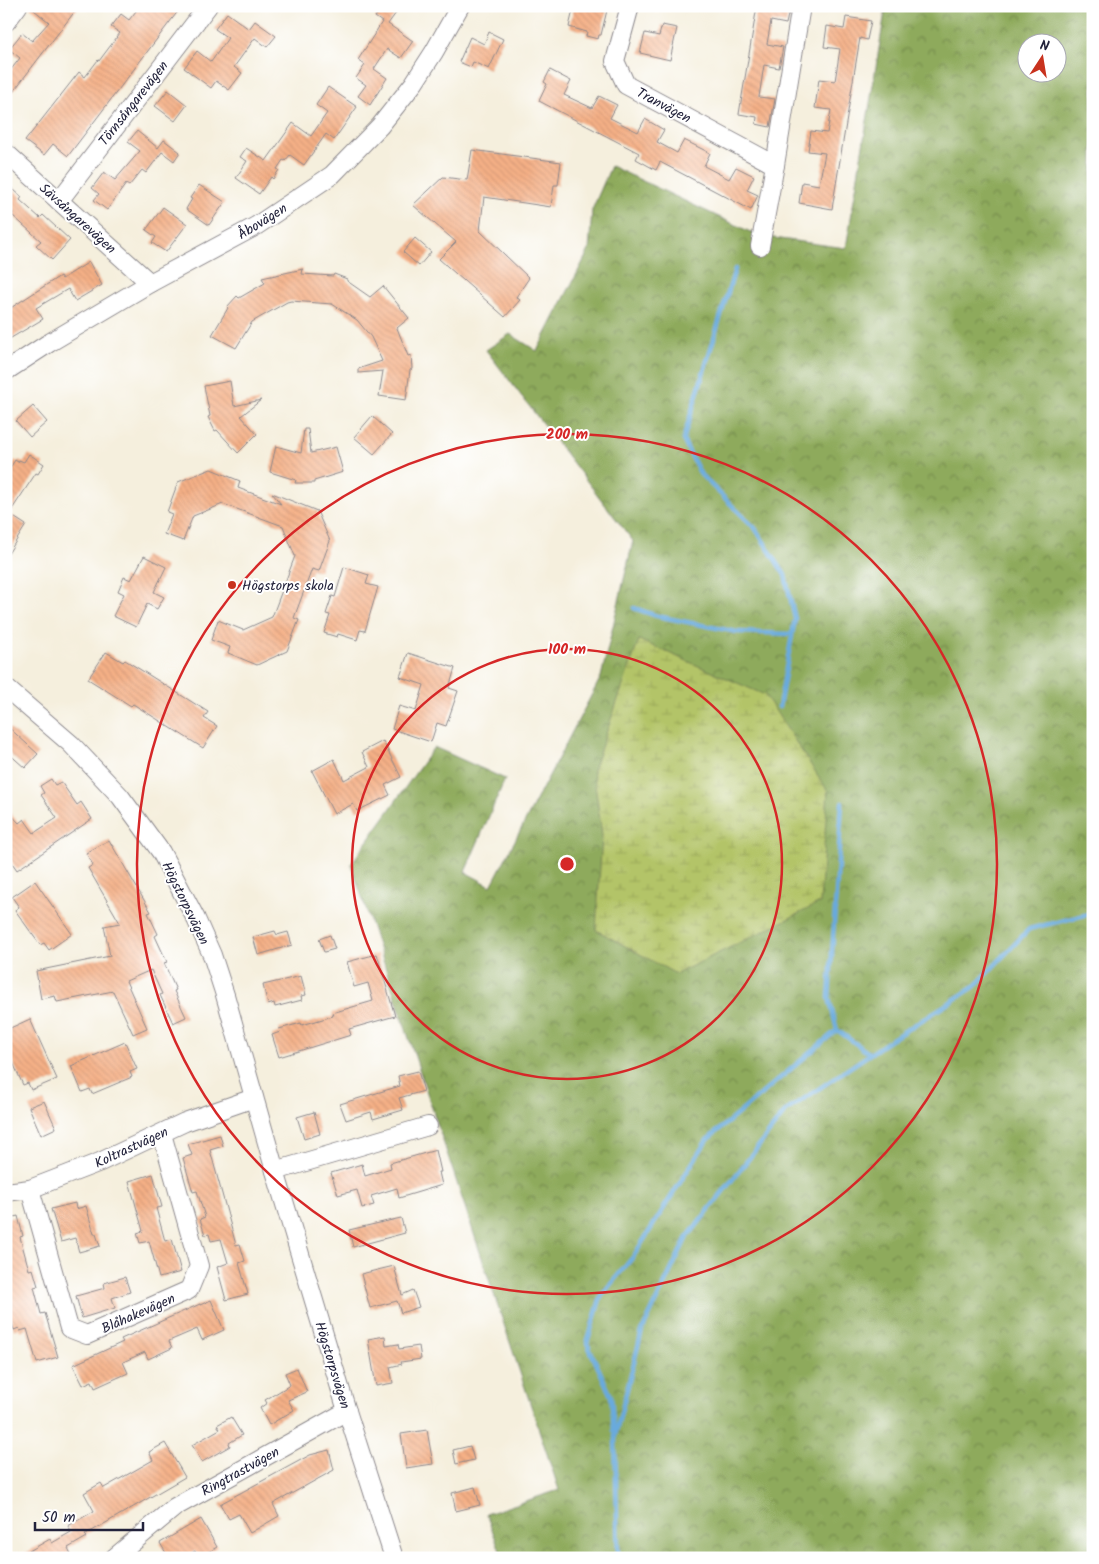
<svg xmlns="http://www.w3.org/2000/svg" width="1099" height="1564" viewBox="0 0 1099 1564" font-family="Kalam,sans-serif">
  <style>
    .forest { fill: url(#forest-crowns); stroke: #58664c; fill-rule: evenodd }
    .wetland { fill: url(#wetland-marsh); stroke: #6a7351 }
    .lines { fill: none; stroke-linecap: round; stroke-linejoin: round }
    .stream { stroke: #69aadd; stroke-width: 4.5 }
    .building { fill: url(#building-back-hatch) }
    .minor-casing { stroke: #8c888c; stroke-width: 20 }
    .minor { stroke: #fff; stroke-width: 18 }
    .ring { fill: none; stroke: #d62828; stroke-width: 2.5 }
    .poi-dot { fill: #c8321e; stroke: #fff; stroke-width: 2 }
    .labels { text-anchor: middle; stroke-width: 4; stroke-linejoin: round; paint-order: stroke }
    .street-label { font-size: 14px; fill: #22223b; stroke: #fff }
    .poi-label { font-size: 14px; fill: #22223b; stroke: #fff; text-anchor: start }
    .centre { fill: #d62828; stroke: #fff; stroke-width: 2.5 }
    .ring-label { font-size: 15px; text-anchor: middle; font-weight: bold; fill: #d62828; stroke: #fff; stroke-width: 4; stroke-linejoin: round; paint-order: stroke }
  </style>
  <defs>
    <pattern id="forest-crowns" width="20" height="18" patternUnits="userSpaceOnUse" patternTransform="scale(1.25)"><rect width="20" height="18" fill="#8eaa5c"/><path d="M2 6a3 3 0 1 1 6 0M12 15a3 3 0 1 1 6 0" fill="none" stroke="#748a4d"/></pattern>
    <pattern id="wetland-marsh" width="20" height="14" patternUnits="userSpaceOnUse" patternTransform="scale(1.25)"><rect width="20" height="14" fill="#b3c467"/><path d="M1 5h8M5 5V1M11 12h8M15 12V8" fill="none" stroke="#9aa85a"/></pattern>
    <pattern id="building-back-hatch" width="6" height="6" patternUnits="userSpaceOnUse" patternTransform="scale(1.25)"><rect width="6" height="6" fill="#f5b086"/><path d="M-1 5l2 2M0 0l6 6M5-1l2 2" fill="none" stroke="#d29775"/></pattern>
  </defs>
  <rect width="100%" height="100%" fill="#fff"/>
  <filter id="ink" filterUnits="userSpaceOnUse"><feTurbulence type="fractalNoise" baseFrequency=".02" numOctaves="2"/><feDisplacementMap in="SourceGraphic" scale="10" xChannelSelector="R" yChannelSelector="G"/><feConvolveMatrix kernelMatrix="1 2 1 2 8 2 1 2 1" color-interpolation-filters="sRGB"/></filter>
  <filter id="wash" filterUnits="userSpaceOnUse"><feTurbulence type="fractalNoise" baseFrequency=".0096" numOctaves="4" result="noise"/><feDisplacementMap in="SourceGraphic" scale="20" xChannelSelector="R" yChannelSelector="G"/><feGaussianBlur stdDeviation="1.12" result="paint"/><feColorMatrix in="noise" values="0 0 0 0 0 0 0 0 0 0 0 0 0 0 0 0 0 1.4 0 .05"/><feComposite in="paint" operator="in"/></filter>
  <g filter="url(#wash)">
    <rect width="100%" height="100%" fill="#f5efdd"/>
    <path class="forest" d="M886,6H1093V1558H503L486,1514L559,1490L351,864L434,747L505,779L465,872L491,886L601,677L633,541L486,350L510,334L537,351L589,250L592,210L611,166L759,236L846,248ZM1026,42H1056V72H1026Z"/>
    <path class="wetland" d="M639,640L765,695L828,791L820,903L676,974L596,930L602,835L593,770Z"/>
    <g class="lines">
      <g class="stream">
        <path d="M735,269L683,440L701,475L755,528L785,575L795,619L779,707"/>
        <path d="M634,608L657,616L737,632L792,634"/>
        <path d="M842,803L829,998L837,1030L870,1054"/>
        <path d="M614,1431L611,1396L587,1343L601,1296L633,1257L707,1140L837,1030"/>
        <path d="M618,1558L615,1436L642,1331L686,1239L786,1111L892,1039L974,987L1029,929L1093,913"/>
      </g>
    </g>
    <g id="blocks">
      <g class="building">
        <path d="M29,6H79L6,101V76L20,58L9,49L22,33L32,41L49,22Z"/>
        <path d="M140,6H182L68,156L53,144L44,155L25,141L79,72L85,77L98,60L99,61L120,33L111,27L121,14L129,20Z"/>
        <path d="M383,6H386L396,13L388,24L413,41L401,58L387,49L374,69L387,78L370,105L358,96L366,85L356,78L365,65L358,60L382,22L375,17Z"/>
        <path d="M574,6H608L601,35H599L598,39L586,36L587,32L569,27Z"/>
        <path d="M757,6H790L786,24L771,21L767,44L783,47L779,68L764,65L759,97L775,99L770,127L756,124L757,117L739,114Z"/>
        <path d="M227,13L249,29L255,21L276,36L267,47L255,38L234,67L242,73L229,90L216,81L211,88L184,68L197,51L211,62L228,38L215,29Z"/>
        <path d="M846,17L871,21L867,40L860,38L832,209L799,203L802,182L819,185L825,153L808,151L811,131L827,133L831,110L815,108L819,79L835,81L840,49L824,47L827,26L844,29Z"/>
        <path d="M662,25L677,28L670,60L640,53L645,33L659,36Z"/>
        <path d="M489,32L503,39L489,69L473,62L471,67L459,62L470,37L484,44Z"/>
        <path d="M550,70L571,81L564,95L592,108L599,96L617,105L610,118L638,132L645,119L664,130L657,142L677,153L684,140L710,153L704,166L729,179L736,167L754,176L747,190L758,195L751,210L660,162L656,170L636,159L639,153L539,101L547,84L544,82Z"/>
        <path d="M328,87L357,107L334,140L326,134L304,165L290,155L285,161L283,160L277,169L279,170L273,179L271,177L259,194L236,178L247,161L240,157L246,148L266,161L293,123L311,136L327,113L316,105Z"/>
        <path d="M168,90L187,105L175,121L155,106Z"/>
        <path d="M137,131L158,148L164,140L180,152L174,161L162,152L146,173L142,170L129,186L126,184L107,210L94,200L99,194L92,188L104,172L115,180L140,151L128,142Z"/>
        <path d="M472,150L561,162L558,185H554L551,207L484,197L480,231L529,278L516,297L520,300L505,317L439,259L456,242L413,205L443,177L467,180Z"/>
        <path d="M6,183L22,197L20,200L40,218L43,215L70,240L52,260L36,245L41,241L12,215L13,213L6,207Z"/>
        <path d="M199,185L225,202L209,225L186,209L192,199L190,198Z"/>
        <path d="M163,207L187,224L166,252L152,243L156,237L146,230Z"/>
        <path d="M415,238L431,252L419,266L403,252Z"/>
        <path d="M89,262L102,285L75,301L68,289L36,308L43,319L6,341V311L60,276L62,279Z"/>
        <path d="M303,269L302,274L333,276L334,274L347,279V281L370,297L383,286L409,318L397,328L408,356L411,355L412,369L410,370L406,400L379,396L383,371L358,373V369L382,361L371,337L357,320L332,304L291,301L287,302L252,322L236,348L212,335L228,308L227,307L237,296L239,298L265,283L262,278Z"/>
        <path d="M230,381L234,406L261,400L241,416L257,434L238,453L217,430L215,431L208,417L210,416L204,386Z"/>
        <path d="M33,406L47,422L30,437L16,421Z"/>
        <path d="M372,416L392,434L374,454L354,437Z"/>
        <path d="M304,429H308L311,453L336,447L343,472L314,481V483H295L296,480L270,472L276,446L301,453Z"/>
        <path d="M29,454L44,464L38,474L36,473L9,514L26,525L6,557V474L15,460L18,462L19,460L24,462Z"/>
        <path d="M211,469L240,481L238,488L281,504L272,493L317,511L330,541L319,571L312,569L294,618L299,620L287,651L257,665L228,653L230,647L211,640L218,620L243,630L272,617L295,556L283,526L223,504L193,516L183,541L164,534L172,514L167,512L178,482Z"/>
        <path d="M144,556L166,567L154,592L164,597L157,609L147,604L136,627L113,616L124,594L118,591L124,577L131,580Z"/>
        <path d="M344,567L369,575L366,584L378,587L365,631L360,630L357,640L338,634L337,637L324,633L330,615L326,614L332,596L335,597Z"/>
        <path d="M106,652L123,662L125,660L208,712L204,718L217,726L203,748L133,704L131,706L88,679Z"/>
        <path d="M408,653L455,668L449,688L458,691L446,726L437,723L431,742L392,729L399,706L416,711L424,685L400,677Z"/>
        <path d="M6,725L38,754L25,768L6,751Z"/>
        <path d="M383,741L401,777L385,785L390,795L357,811L353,804L334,814L312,771L334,759L344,780L369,767L362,752Z"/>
        <path d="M51,779L55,785L61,782L77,805L81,802L92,819L17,870L6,854V809L19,823L24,819L34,833L57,818L41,795L44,793L40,786Z"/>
        <path d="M109,840L151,912L148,913L158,934L155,936L167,962L164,963L176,990L174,991L186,1017L173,1023L160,995L162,994L151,970L126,981L147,1028L133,1034L113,991L57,1002L55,996L41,999L36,971L110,956L104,926L120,923L88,868L93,865L86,853Z"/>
        <path d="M35,881L72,934L49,950L44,943L40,945L15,910L19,907L12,897Z"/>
        <path d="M275,931L277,935L288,932L292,945L258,955L253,937Z"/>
        <path d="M330,935L335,949L324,952L319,939Z"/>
        <path d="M377,954L395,1016L349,1029L351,1035L279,1057L272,1035L280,1032L279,1029L301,1023L302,1025L333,1016L332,1013L373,1001L368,983L354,987L347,962Z"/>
        <path d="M301,976L306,995L301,996L302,1000L275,1007L274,1003L268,1005L263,985Z"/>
        <path d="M30,1019L57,1079L31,1090L28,1083L23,1085L6,1047V1046L10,1044L6,1034V1030Z"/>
        <path d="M125,1042L137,1069L130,1072L132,1077L92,1094L90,1089L82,1092L71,1066Z"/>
        <path d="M418,1071L424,1091L399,1098L403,1110L373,1119L371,1112L346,1120L340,1104L400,1086L398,1076Z"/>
        <path d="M44,1101L56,1128L41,1135L29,1107Z"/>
        <path d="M314,1112L320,1134L304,1139L297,1117Z"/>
        <path d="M220,1135L223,1146L210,1150L236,1245L240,1244L245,1261L239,1263L248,1294L226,1300L217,1267L228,1263L221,1239L211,1241L209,1234L205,1235L200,1219L205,1217L197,1191L193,1192L183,1158L192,1155L188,1144Z"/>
        <path d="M436,1150L441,1172H439L442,1185L399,1198L397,1188L371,1196L374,1205L362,1208L357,1190L338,1195L331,1173L362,1164L365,1176L391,1168L390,1163Z"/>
        <path d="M153,1174L162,1207L156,1208L165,1241L172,1239L181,1272L159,1278L149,1241L140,1243L137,1233L143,1231L129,1181Z"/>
        <path d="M75,1203L76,1209L86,1206L94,1234H96L100,1246L79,1252L75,1238L61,1242L51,1209Z"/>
        <path d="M18,1216L23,1236L20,1237L29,1270L33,1269L38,1286L34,1287L41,1314L45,1313L58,1357L37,1363L27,1329L20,1331L19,1328L14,1330L6,1304V1276L9,1275L6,1264V1219Z"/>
        <path d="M401,1218L405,1233L353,1247L349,1230Z"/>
        <path d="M394,1266L402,1295L413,1290L419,1307L401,1313L397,1301L370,1308L361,1274Z"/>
        <path d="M125,1277L130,1292L112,1298L115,1308L82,1318L76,1296L105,1288L104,1283Z"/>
        <path d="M211,1300L224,1330L202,1340L197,1329L169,1341L172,1348L148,1359L145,1352L123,1362L128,1373L95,1388L92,1381L83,1385L73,1365L123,1342L121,1339L200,1304V1305Z"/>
        <path d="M385,1336L386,1346L398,1344L399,1349L419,1346L421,1359L401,1362L402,1364L390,1367L393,1383L376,1386L368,1339Z"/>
        <path d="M297,1368L307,1392L288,1400L294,1410L269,1425L260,1408L267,1403L265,1400L290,1385L285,1373Z"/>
        <path d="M231,1417L242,1435L229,1443L230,1446L202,1462L192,1445L220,1429L217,1425Z"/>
        <path d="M427,1430L433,1464L406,1468L401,1434Z"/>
        <path d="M165,1443L185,1477L85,1535L87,1537L68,1548L73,1558H17L50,1539L52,1543L71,1532L68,1526L94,1511L84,1493L101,1483L104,1488L153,1460L149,1452Z"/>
        <path d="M470,1446L474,1460L456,1464L453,1450Z"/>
        <path d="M329,1450L334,1470L273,1504L279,1516L250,1533L239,1514L229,1519L220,1504L310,1455Z"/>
        <path d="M475,1487L480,1505L456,1511L452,1493Z"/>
        <path d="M201,1519L217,1547L199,1558L195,1551L183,1558H169L160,1543Z"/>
      </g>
    </g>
  </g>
  <g filter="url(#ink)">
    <use href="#blocks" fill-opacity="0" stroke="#8c888c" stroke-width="1"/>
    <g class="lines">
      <g class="minor-casing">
        <g id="minor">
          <path d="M630,6L615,61L626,85L775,165"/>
          <path d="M6,22L18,6"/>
          <path d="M6,153L150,283"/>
          <path d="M59,201L208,6"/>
          <path d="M760,246L775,165L801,6"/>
          <path d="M6,371L49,343L150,283L256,226L332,175L380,126L414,83L434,52L460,6"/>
          <path d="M6,688L71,744L120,796L161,852L196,919L212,955L225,995L275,1171L347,1411L394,1558"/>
          <path d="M275,1171L428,1126"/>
          <path d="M30,1189L69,1328L87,1335L189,1290L199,1266L162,1134"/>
          <path d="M6,1192L30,1189L100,1162L185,1122L254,1098"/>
          <path d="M114,1558L175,1507L347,1411"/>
        </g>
      </g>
      <use href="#minor" class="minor"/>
    </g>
  </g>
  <g class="ring">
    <circle cx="567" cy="864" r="215"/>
    <circle cx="567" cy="864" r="430"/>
  </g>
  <circle class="poi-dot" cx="232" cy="585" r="5"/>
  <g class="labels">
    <g class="street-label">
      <text transform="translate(133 103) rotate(-52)" y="5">Törnsångarevägen</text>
      <text transform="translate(664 105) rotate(28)" y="5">Tranvägen</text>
      <text transform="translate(78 218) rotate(42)" y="5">Sävsångarevägen</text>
      <text transform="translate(262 221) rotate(-32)" y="5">Åbovägen</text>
      <text transform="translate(186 903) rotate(64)" y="5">Högstorpsvägen</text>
      <text transform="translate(131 1147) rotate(-25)" y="5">Koltrastvägen</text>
      <text transform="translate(138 1313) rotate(-24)" y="5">Blåhakevägen</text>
      <text transform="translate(333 1365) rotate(73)" y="5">Högstorpsvägen</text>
      <text transform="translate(240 1471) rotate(-29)" y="5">Ringtrastvägen</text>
    </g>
    <g class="poi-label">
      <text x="242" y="590">Högstorps skola</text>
    </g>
  </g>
  <circle cx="567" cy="864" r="8" class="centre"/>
  <g class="ring-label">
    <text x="567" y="439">200 m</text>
    <text x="567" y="654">100 m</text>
  </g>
  <rect width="1099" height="1564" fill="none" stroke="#fff" stroke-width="25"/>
  <g transform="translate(1042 58) rotate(12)"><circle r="24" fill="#ffffff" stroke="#a7a7b1"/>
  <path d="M0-4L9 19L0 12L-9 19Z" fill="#c8321e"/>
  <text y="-8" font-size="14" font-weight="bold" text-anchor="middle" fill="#22223b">N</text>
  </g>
  <path d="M35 1522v8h108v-8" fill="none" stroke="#22223b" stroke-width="2.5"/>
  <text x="42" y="1522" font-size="15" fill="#22223b" stroke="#ffffff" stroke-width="4" paint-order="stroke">50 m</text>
</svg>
